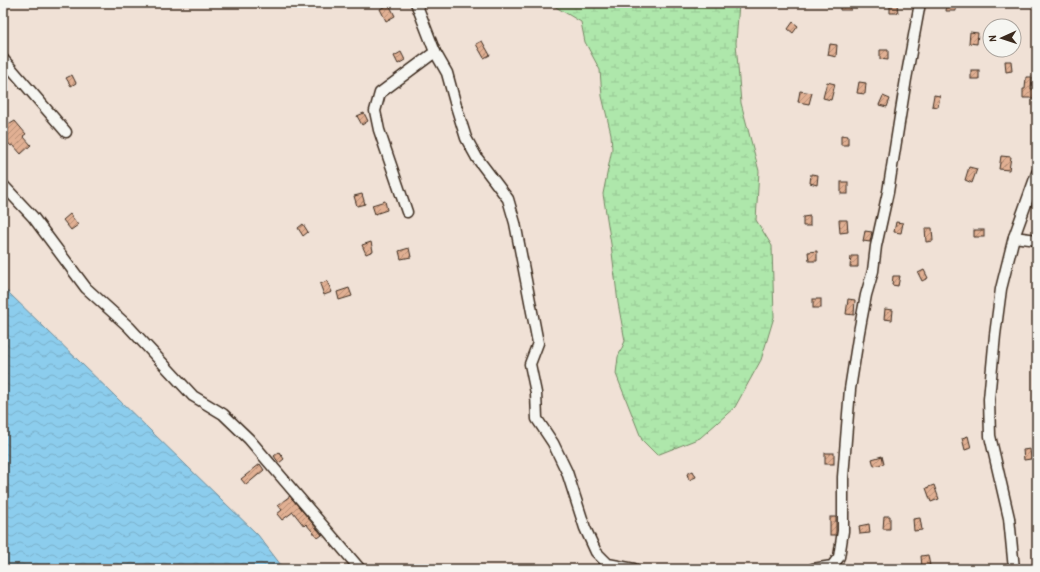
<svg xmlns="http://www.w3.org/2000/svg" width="1040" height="572" viewBox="0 0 1040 572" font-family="'Patrick Hand',sans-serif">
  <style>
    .wetland { fill: url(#wetland-marsh); stroke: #748864 }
    .water { fill: url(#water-waves); stroke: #6c8c9a }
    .building { fill: url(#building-hatch); stroke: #3b2a1e }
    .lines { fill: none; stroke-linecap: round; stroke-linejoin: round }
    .minor-casing { stroke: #3b2a1e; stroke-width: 13 }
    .minor { stroke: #f6f6f2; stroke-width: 10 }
  </style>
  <defs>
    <pattern id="wetland-marsh" width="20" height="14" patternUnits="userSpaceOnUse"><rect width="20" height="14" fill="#aee7ab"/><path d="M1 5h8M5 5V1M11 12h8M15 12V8" fill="none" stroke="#97c693"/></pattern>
    <pattern id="water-waves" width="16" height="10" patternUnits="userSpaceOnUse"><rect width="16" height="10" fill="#8ccded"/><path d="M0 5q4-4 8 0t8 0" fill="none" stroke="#7ab0cb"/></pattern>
    <pattern id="building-hatch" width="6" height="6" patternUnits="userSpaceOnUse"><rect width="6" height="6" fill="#e1b093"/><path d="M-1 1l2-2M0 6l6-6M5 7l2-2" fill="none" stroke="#b88f77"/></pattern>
  </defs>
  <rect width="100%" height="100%" fill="#f0e1d6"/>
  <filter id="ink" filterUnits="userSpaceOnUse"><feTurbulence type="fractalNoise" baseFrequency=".025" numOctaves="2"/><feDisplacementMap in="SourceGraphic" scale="8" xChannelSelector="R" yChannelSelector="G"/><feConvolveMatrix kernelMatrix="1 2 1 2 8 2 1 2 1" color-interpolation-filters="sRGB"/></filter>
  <g filter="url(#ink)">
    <path class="wetland" d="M549,3H739L736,43L741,103L759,171L756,220L772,246L774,317L761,360L735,407L700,438L657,455L642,440L616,374L618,357L625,341L618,303L611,244L603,194L612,149L611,134L602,96L600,70L585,42L581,22Z"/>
    <path class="water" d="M3,288L10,294L258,535L284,569H3Z"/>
    <g class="building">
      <path d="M840,3H850L851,10H840Z"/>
      <path d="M947,3H956V11H946Z"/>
      <path d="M389,4L395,16L386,21L380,9Z"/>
      <path d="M897,4L898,13H890V5Z"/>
      <path d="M793,22L798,26L793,33L788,29Z"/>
      <path d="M970,32L978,33L977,44L969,43Z"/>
      <path d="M482,41L490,55L484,58L476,44Z"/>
      <path d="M830,44L837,45L836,57L828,55Z"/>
      <path d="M880,50H888V60L880,59Z"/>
      <path d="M401,52L405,60L398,64L394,56Z"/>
      <path d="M1005,61H1011L1012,71L1006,72Z"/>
      <rect x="971" y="70" width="8" height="9"/>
      <path d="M72,75L76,83L71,86L66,78Z"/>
      <path d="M1026,77H1032L1031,89H1035V98H1023V89H1025Z"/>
      <path d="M827,82L835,84L831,100L823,98Z"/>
      <path d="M859,82L866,83L865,94L857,93Z"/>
      <path d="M800,91L812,93L809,104L798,102Z"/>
      <path d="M934,95L940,96L938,107L932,106Z"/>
      <path d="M883,96L890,99L887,107L879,105Z"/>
      <path d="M364,113L368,121L362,125L357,116Z"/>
      <path d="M3,117L10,124L15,121L26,134L23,136L31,145L21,154L13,145L11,146L3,137Z"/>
      <path d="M841,135L848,136V145H841Z"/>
      <path d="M1001,156L1011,157L1009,170L999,169Z"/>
      <path d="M969,167L977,169L972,183L965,180Z"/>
      <path d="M811,174L818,175L817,185L810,183Z"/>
      <rect x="841" y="182" width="7" height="12"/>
      <path d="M362,194L365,204L357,206L354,196Z"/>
      <path d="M385,201L387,210L375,214L372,205Z"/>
      <path d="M70,214L78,225L71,230L63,220Z"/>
      <path d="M810,216V226H803V217Z"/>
      <path d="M839,220H847L848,232L840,233Z"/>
      <path d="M896,222L903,223L901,233L894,232Z"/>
      <path d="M303,224L308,232L303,236L298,228Z"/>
      <path d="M925,228H932L933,241L926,242Z"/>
      <rect x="974" y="230" width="10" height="7"/>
      <path d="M865,231L872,232L870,242L863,241Z"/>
      <path d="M371,242L373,251L366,254L362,245Z"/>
      <path d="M409,248L411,257L401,259L399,251Z"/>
      <path d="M817,251V261H809L808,252Z"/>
      <path d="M851,256H858V267H850Z"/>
      <path d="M924,270L928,278L922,281L918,273Z"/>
      <path d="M893,276H900L898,286L892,285Z"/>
      <path d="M327,281L332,292L324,295L320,284Z"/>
      <path d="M349,288L352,296L339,300L337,292Z"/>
      <rect x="813" y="299" width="8" height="9"/>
      <path d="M848,299L855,300L854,315L846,314Z"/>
      <path d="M885,309L893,310L892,320L884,319Z"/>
      <path d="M968,436L971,448L965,450L962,438Z"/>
      <path d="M1030,449L1031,459L1024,460L1023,450Z"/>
      <path d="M279,452L284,459L279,463L274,456Z"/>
      <rect x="825" y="453" width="9" height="11"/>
      <path d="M882,456L884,464L874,466L872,459Z"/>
      <path d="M260,464L264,470L246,485L241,479Z"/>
      <path d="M693,471L696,477L689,480L687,474Z"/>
      <path d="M934,485L939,499L931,502L926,488Z"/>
      <path d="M290,496L322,535L318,538L306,524L304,526L293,512L282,520L277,514L282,510L278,505Z"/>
      <path d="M884,516H890V529H883Z"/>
      <rect x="830" y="517" width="6" height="18"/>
      <path d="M920,518L922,530L914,531L913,519Z"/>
      <path d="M869,524L870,533L860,534L859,526Z"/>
      <path d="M928,555L930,566L922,567L921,556Z"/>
    </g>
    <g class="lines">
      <g class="minor-casing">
        <g id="minor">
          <path d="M435,52L447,73L456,106L466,138L477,158L508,199L515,223L538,343L530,364L536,393L537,419L553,443L567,472L585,528L596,552L608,564L634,569"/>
          <path d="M3,59L66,132"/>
          <path d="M3,185L33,217L86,288L129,327L193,396L223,414L249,439L360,569"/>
          <path d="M407,212L379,130L375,111L380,93L435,52L416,3"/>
          <path d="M1014,237L1037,240"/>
          <path d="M813,569L832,566L839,557L843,531V477L850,389L859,332L866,295L873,271L876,246L888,192L906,79L920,3"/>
          <path d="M1014,569L1009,518L990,436L989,399L995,335L1001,289L1014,237L1037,173"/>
        </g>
      </g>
      <use href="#minor" class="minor"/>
    </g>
  </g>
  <rect width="1040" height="572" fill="none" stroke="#f6f6f2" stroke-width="16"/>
  <rect x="8" y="8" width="1024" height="556" fill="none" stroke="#3b2a1e" stroke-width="1.5" filter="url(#ink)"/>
  <g transform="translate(1002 38) rotate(267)"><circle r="19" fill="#f6f6f2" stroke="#aba49d"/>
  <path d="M0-3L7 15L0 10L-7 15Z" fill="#3b2a1e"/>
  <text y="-6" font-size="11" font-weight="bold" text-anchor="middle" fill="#3b2a1e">N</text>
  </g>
</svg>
